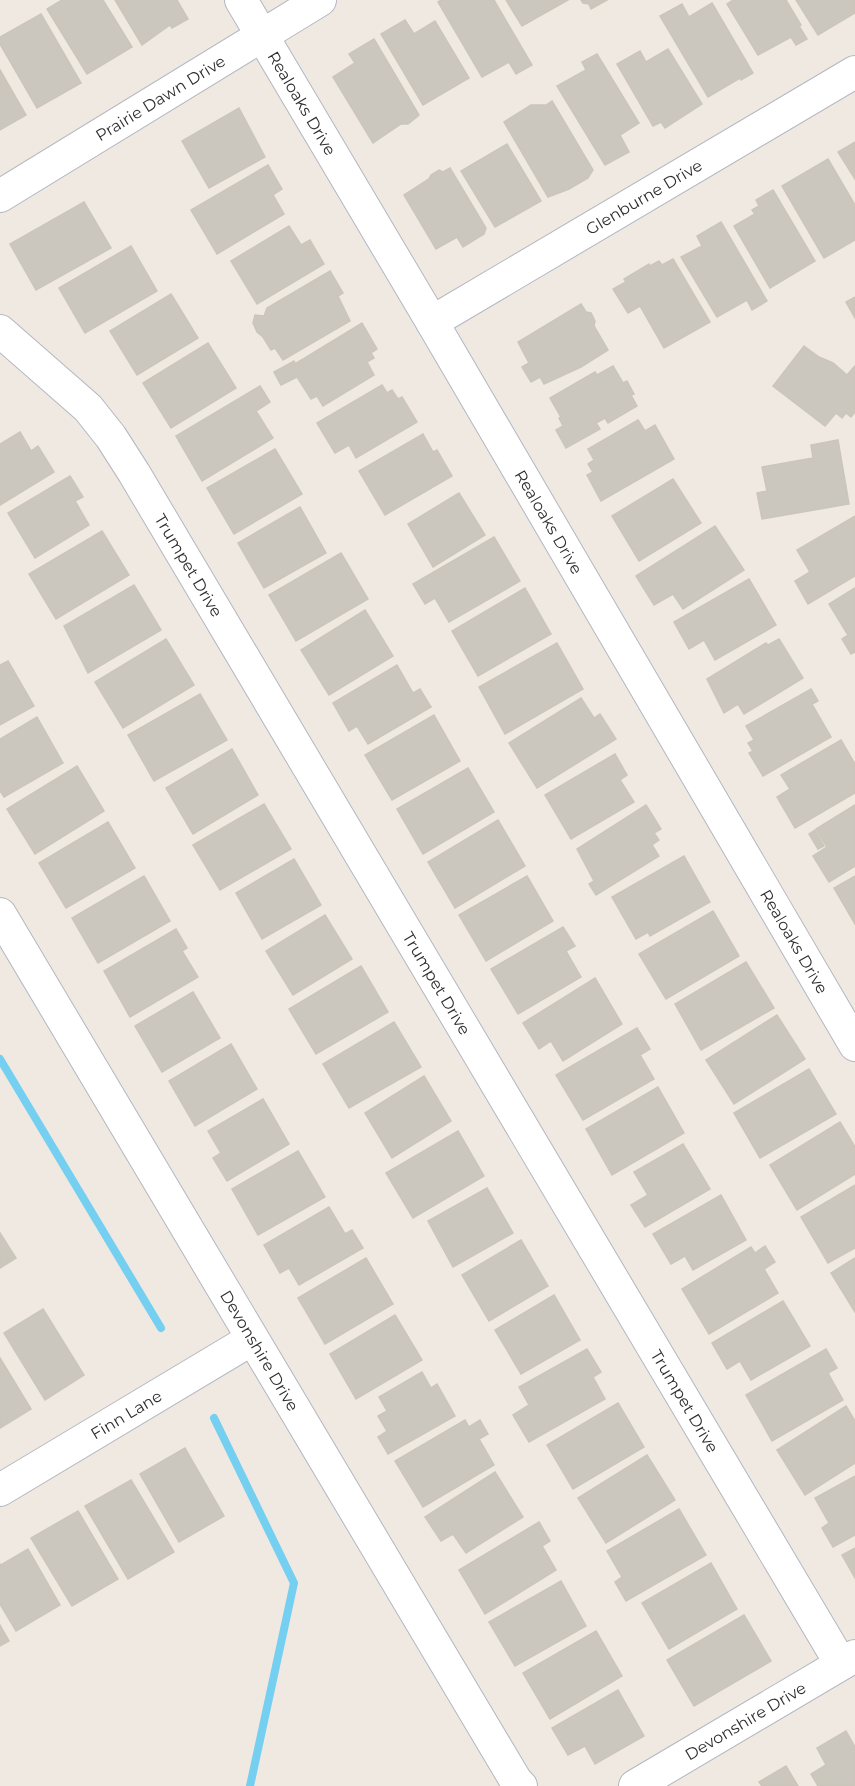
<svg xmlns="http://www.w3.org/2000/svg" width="855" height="1786" viewBox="0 0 855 1786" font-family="Montserrat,sans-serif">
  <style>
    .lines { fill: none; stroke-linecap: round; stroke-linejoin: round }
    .stream { stroke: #75cff0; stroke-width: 8 }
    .building { fill: #cbc7bf; stroke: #cbc5ba; stroke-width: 1.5 }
    .minor-casing { stroke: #b4b7c1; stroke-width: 34 }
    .minor { stroke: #fff; stroke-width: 32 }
    .labels { text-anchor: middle; stroke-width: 5; stroke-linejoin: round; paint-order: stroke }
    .street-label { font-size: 16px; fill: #2e2e2e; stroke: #fff }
  </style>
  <rect width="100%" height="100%" fill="#efe9e1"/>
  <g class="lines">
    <g class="stream">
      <path d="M0,1059L161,1328"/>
      <path d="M214,1418L294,1583L250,1786"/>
    </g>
  </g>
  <g class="building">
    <path d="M62,0H103L132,47L87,74L47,9Z"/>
    <path d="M115,0H177L188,19L172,28L170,25L142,45Z"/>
    <path d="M441,0H494L532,65L516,74L509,62L482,77L438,2Z"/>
    <path d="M506,0H568L522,26Z"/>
    <path d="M581,0H607L591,9L589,4L583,3Z"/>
    <path d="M733,0H786L801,25L799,26L807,39L796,45L791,37L758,55L727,4Z"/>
    <path d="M796,0H855V13L818,35Z"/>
    <path d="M712,3L753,73L741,80L740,78L708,97L660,16L682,4L689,17Z"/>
    <path d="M41,14L81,83L37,108L0,44V37Z"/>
    <path d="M405,20L414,34L435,21L469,78L423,105L381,34Z"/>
    <path d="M374,39L419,115L408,124H401L373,143L333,77L355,63L349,54Z"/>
    <path d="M668,49L702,104L665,128L661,122L653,126L617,64L640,51L646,62Z"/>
    <path d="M597,54L639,123L620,135L629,152L605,165L557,86L586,70L582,62Z"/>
    <path d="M0,70L26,115L0,130Z"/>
    <path d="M552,101L593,170L588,178L569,189L548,197L504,122L531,105H546Z"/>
    <path d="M239,108L265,157L209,188L182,141Z"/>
    <path d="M855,142V179L838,152Z"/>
    <path d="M507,144L541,201L495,227L461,171Z"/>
    <path d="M828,159L855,205V240L824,258L782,186Z"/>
    <path d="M268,165L282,189L273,195L284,214L217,254L191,210Z"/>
    <path d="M450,168L486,228L484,234L463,247L457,237L436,249L404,195L429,179L431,175L439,170L443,172Z"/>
    <path d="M773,190L815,261L770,288L734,226L755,214L752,210L759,206L756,200Z"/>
    <path d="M84,202L111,248L36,290L10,244Z"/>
    <path d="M721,222L767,301L752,310L747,300L717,317L681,257L702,246L697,236Z"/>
    <path d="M289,226L301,245L310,240L324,264L257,304L231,261Z"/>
    <path d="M131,246L157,291L85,333L59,288Z"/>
    <path d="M673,259L710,322L664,348L640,306L628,313L613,289L626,282L624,279L649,264L650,266L659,261L662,265Z"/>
    <path d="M330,271L343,293L338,296L350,321L283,360L275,348L271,350L263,337L257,332L253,323L255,315L264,316L267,308Z"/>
    <path d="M171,294L198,338L137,375L110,331Z"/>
    <path d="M855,297V318L846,302Z"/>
    <path d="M581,304L586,312L591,313L595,321L594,326L608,350L581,367L544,384L540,377L531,382L522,367L529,363L518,342Z"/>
    <path d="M362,323L377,349L371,353L374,358L367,362L374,375L323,406L317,396L311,399L297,377L281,385L274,372L294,361L295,364Z"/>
    <path d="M208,343L236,388L171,428L143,383Z"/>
    <path d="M804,346L819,357L833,363L847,375L855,366V412L851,417L846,413L842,418L836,413L825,426L773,386Z"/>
    <path d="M613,366L623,383L627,381L634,394L631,395L637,406L608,423L605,418L596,423L600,429L566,448L556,430L563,426L559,418L561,417L550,398L595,372L597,375Z"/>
    <path d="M382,385L387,393L392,390L398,399L402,397L417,422L356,458L349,445L335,453L317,423Z"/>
    <path d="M260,386L270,402L256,411L273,438L202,481L176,436Z"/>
    <path d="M638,420L645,431L655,425L674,459L601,501L587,475L593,472L588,464L594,460L588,449Z"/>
    <path d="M20,432L31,451L38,446L54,472L0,505V444Z"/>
    <path d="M423,434L433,452L437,450L452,476L385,515L359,471Z"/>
    <path d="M838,440L849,504L762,519L757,493L767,491L762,467L813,458L811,445Z"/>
    <path d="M275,449L302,494L234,534L207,488Z"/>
    <path d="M70,476L83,497L75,501L89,525L35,558L8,513Z"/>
    <path d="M673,479L701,523L639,561L612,516Z"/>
    <path d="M459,493L485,535L433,567L408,524Z"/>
    <path d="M300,507L326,553L264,588L238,543Z"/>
    <path d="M855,516V576L808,604L795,581L810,572L797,550Z"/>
    <path d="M715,526L744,570L683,609L673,594L654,605L636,576Z"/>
    <path d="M102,531L129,575L56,619L29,574Z"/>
    <path d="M494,537L520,581L449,622L435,598L425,604L413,584Z"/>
    <path d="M341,553L368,599L296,641L269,595Z"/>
    <path d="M749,579L776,625L715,660L704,640L689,649L674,622Z"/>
    <path d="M134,585L161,630L88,673L64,626Z"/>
    <path d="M525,588L551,634L478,676L452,631Z"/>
    <path d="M855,588V652L851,654L842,639L848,635L829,604Z"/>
    <path d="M365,610L393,656L329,695L301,650Z"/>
    <path d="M166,639L194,685L123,728L95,682Z"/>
    <path d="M779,639L803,678L744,714L738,704L724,713L707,679L766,643L768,645Z"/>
    <path d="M557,643L583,689L505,734L479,687Z"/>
    <path d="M8,661L34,706L0,725V665Z"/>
    <path d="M397,665L413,693L420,689L431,707L368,744L357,726L349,731L333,703Z"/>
    <path d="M811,689L818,701L812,704L831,737L763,776L749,753L753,751L748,743L754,740L746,726Z"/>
    <path d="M200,694L227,740L154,781L128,735Z"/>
    <path d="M581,698L594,718L600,714L616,739L537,788L509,743Z"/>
    <path d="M434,715L460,761L392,800L365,755Z"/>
    <path d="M37,717L63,763L4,797L0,791V739Z"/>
    <path d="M841,740L855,764V793L795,828L777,797L790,789L781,775Z"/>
    <path d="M232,749L258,795L193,834L166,788Z"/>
    <path d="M615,754L627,775L620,780L634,802L571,839L545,795Z"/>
    <path d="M77,766L104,811L35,854L7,809Z"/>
    <path d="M468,768L494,812L423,854L397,809Z"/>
    <path d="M264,804L291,849L220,890L193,845Z"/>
    <path d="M646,805L661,829L654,833L659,840L652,845L659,856L596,895L589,884L594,881L577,849Z"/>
    <path d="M855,805V866L829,882L813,856L827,847L816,829Z"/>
    <path d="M498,820L525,866L455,908L428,862Z"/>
    <path d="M108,822L135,868L66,908L39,863Z"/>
    <path d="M815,830L824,846L818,849L809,834Z"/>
    <path d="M684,856L710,902L650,936L648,932L636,939L612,897Z"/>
    <path d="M294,859L321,905L262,939L236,893Z"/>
    <path d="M144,876L170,921L98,963L72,918Z"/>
    <path d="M527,876L553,921L486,961L459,915Z"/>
    <path d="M855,876V924L834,888Z"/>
    <path d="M713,911L739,956L666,999L639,954Z"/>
    <path d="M325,915L352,959L293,995L266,951Z"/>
    <path d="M563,927L575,946L566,951L581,977L518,1014L491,969Z"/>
    <path d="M176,929L187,948L182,951L198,977L130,1017L104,971Z"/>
    <path d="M746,962L774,1008L701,1050L675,1004Z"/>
    <path d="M361,966L388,1012L316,1054L289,1009Z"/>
    <path d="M595,978L622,1024L563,1061L551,1041L539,1049L523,1023Z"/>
    <path d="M193,992L220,1038L162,1072L135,1026Z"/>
    <path d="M777,1015L805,1059L734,1104L706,1060Z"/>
    <path d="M394,1022L421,1067L349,1108L323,1064Z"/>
    <path d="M637,1028L650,1049L640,1055L654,1079L583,1120L556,1075Z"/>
    <path d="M231,1044L257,1089L195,1126L169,1081Z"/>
    <path d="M809,1069L836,1114L760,1158L734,1113Z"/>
    <path d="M424,1076L451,1121L392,1158L365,1113Z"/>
    <path d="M658,1087L684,1133L612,1175L586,1129Z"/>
    <path d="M263,1099L289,1144L227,1181L213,1158L221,1153L208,1131Z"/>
    <path d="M840,1122L855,1147V1174L797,1210L770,1165Z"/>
    <path d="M458,1131L484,1176L413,1218L386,1173Z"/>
    <path d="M683,1144L710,1189L645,1227L631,1205L648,1195L634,1172Z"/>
    <path d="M298,1151L325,1197L258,1235L232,1189Z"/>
    <path d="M855,1185V1248L828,1263L801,1217Z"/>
    <path d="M487,1188L513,1233L453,1267L428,1221Z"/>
    <path d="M721,1195L746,1240L693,1270L685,1256L671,1264L653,1234Z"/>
    <path d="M329,1207L345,1234L352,1230L363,1248L299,1285L289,1268L280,1273L264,1245Z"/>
    <path d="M0,1233L16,1258L0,1268Z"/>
    <path d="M521,1240L548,1286L489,1321L462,1275Z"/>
    <path d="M765,1246L775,1262L764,1269L778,1293L709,1334L682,1289L751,1247L755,1253Z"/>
    <path d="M366,1258L393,1304L325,1344L298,1298Z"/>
    <path d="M855,1258V1312L831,1273Z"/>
    <path d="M554,1295L580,1340L521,1374L495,1330Z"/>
    <path d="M783,1301L810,1346L751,1380L740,1361L727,1369L712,1343Z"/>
    <path d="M43,1309L84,1375L45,1400L4,1333Z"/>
    <path d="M395,1315L422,1360L356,1399L330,1354Z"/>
    <path d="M587,1349L601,1372L593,1377L605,1399L529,1442L513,1415L529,1405L519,1387Z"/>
    <path d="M826,1349L837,1368L828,1373L843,1400L772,1441L746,1395Z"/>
    <path d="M0,1358L31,1409L0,1428Z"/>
    <path d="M422,1372L431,1388L437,1384L455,1416L388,1454L378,1437L387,1431L378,1416L387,1411L379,1397Z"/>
    <path d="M618,1403L644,1447L573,1489L547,1445Z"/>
    <path d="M846,1406L855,1421V1463L805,1495L777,1450Z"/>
    <path d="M465,1420L469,1427L480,1420L488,1434L479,1439L494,1465L423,1507L395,1461Z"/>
    <path d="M185,1448L224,1516L179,1542L140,1474Z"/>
    <path d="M647,1455L675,1500L606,1543L578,1498Z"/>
    <path d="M495,1472L523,1517L466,1553L453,1534L441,1541L425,1517Z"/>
    <path d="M855,1476V1535L833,1547L822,1528L829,1523L815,1498Z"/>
    <path d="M131,1480L174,1552L128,1579L85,1506Z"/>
    <path d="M679,1509L706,1555L626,1601L615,1582L622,1577L607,1551Z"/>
    <path d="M78,1511L118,1579L72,1606L31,1538Z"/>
    <path d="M539,1522L550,1541L542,1546L556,1570L485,1614L459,1570Z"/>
    <path d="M855,1548V1578L842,1555Z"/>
    <path d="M28,1549L60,1605L16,1631L0,1604V1564L1,1565Z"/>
    <path d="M711,1563L737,1609L669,1649L642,1603Z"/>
    <path d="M561,1581L586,1626L515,1666L489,1622Z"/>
    <path d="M744,1615L771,1661L694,1706L667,1660Z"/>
    <path d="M0,1625L9,1641L0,1646Z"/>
    <path d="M596,1631L622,1676L550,1719L523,1673Z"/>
    <path d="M618,1690L644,1736L595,1764L585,1746L568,1755L552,1728Z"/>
    <path d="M846,1731L855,1747V1786H818L811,1774L826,1765L817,1748Z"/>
    <path d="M786,1766L798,1786H762L759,1782Z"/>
  </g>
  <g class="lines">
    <g class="minor-casing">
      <g id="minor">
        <path id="s1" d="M241,0L432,322L855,1045"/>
        <path id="s2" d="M0,196L320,0"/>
        <path id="s3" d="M432,322L855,72"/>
        <path id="s4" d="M0,331L88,408L111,437L134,473L841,1664"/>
        <path id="s5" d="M0,914L516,1781L521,1786"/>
        <path id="s6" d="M0,1490L252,1339"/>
        <path id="s7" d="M635,1786L855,1656"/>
      </g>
    </g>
    <use href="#minor" class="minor"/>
  </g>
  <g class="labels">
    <g class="street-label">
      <text dy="6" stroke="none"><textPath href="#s2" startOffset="188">Prairie Dawn Drive</textPath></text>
      <text dy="6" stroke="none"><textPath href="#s1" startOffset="120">Realoaks Drive</textPath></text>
      <text dy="6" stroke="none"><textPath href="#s3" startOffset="246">Glenburne Drive</textPath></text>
      <text dy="6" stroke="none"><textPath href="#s1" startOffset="606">Realoaks Drive</textPath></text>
      <text dy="6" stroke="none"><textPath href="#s4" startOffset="304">Trumpet Drive</textPath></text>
      <text dy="6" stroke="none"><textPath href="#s1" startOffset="1092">Realoaks Drive</textPath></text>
      <text dy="6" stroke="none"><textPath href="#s4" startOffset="790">Trumpet Drive</textPath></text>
      <text dy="6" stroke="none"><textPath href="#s5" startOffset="508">Devonshire Drive</textPath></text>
      <text dy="6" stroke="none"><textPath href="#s4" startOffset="1276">Trumpet Drive</textPath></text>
      <text dy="6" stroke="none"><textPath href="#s6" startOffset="147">Finn Lane</textPath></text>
      <text dy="6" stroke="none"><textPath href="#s7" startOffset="128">Devonshire Drive</textPath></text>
    </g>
  </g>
</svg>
